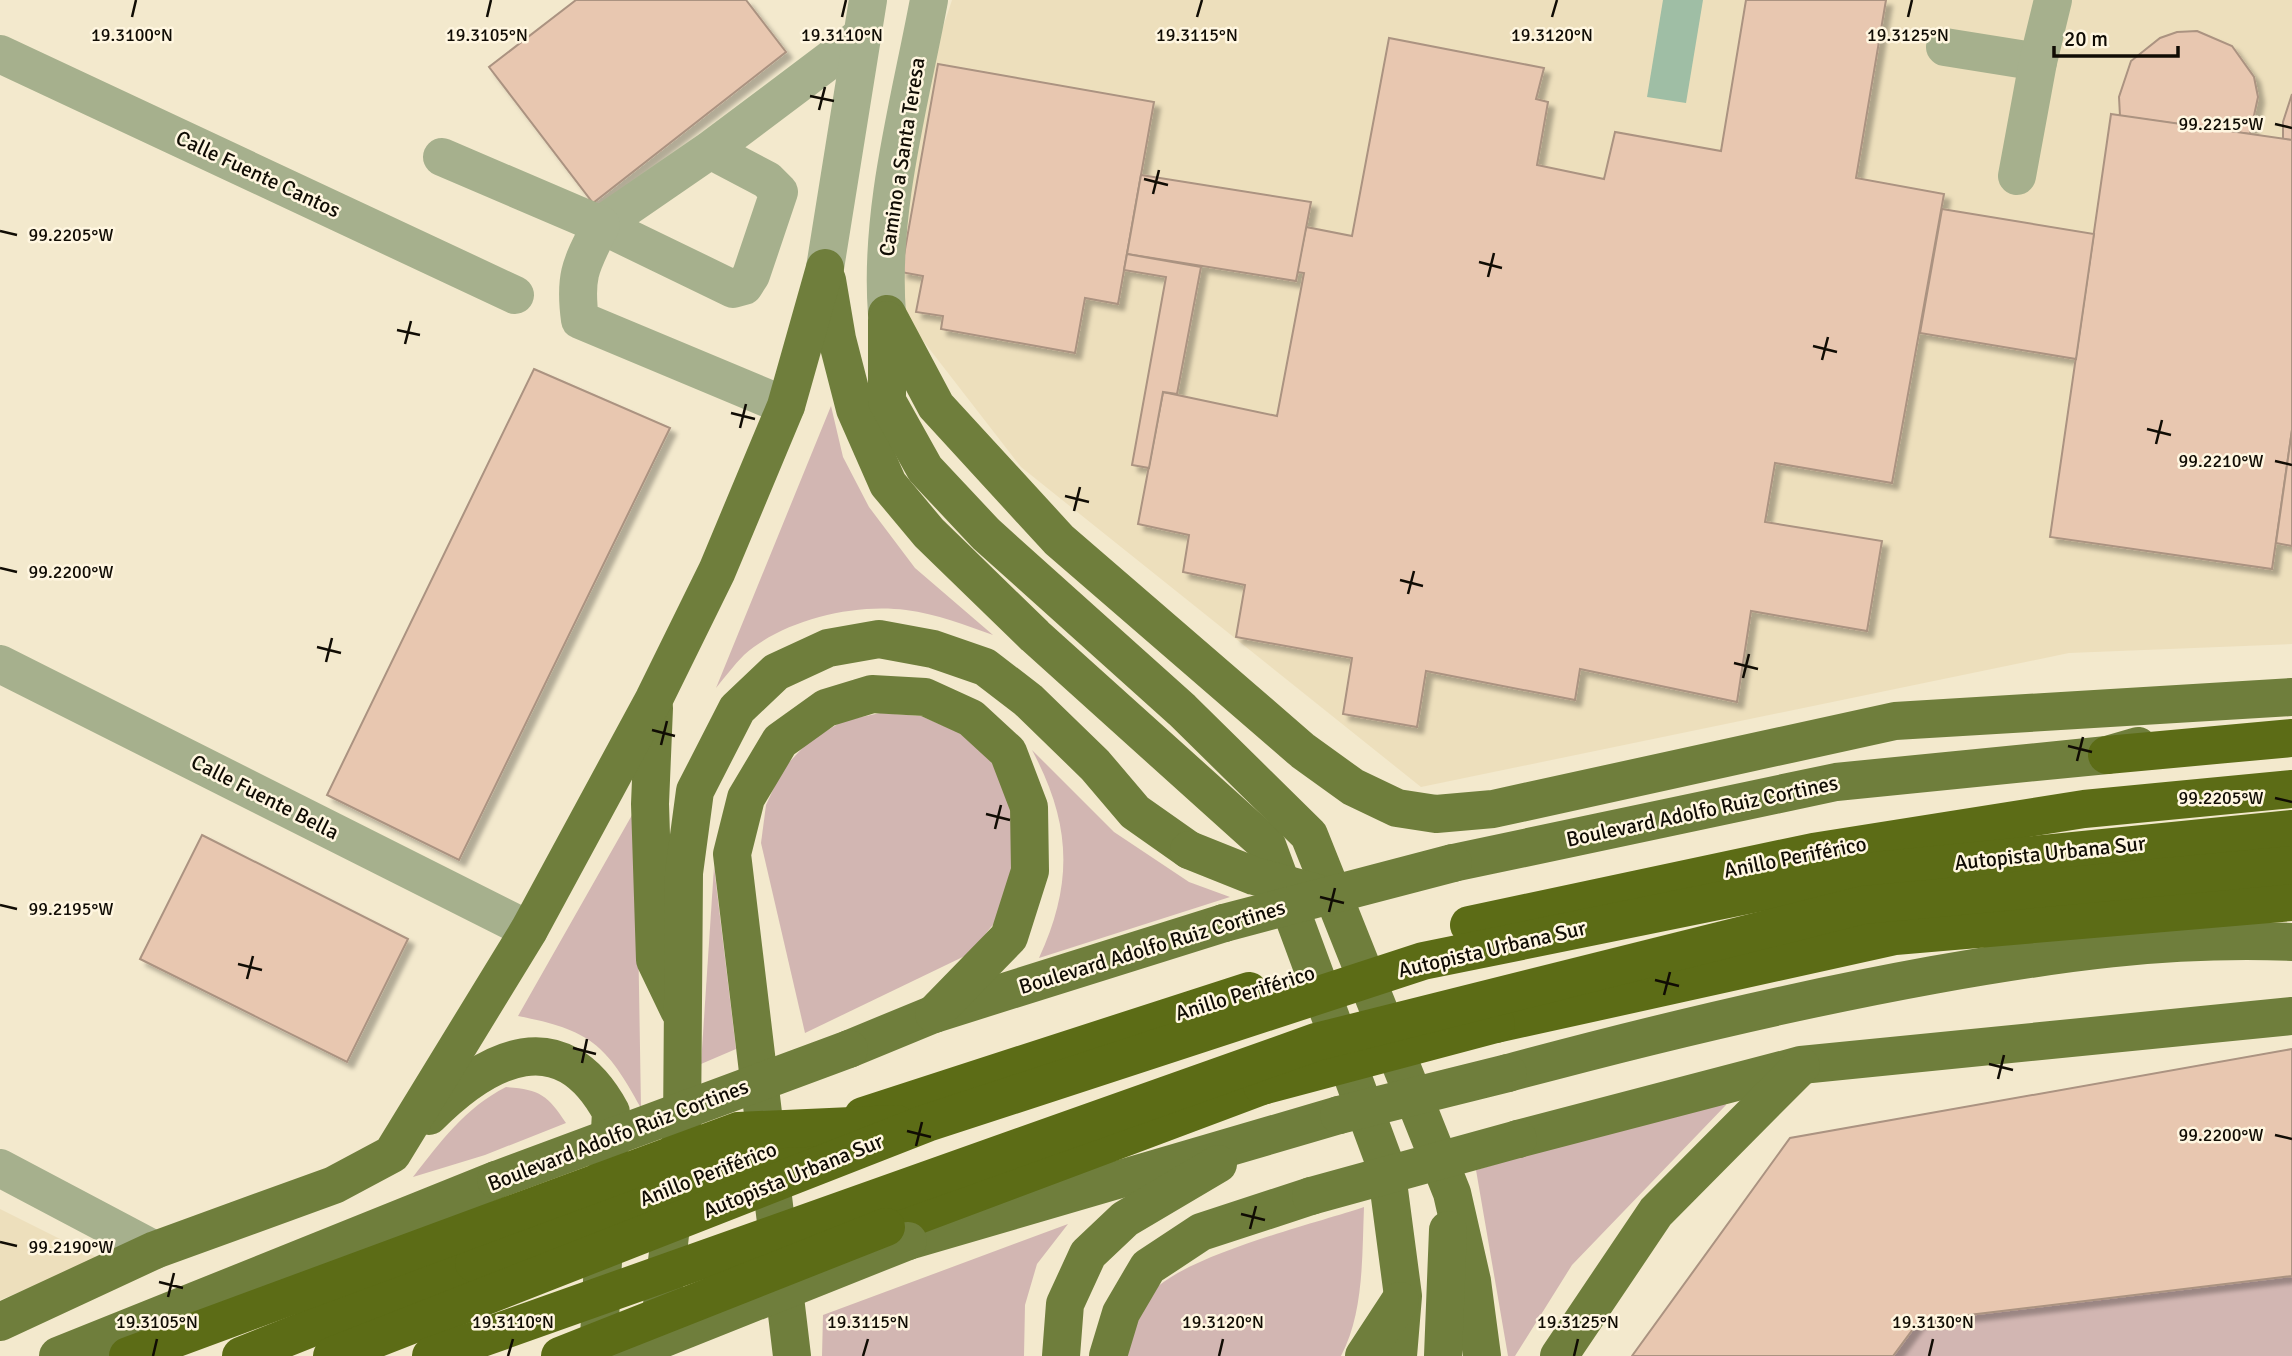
<svg xmlns="http://www.w3.org/2000/svg" width="2292" height="1356" viewBox="0 0 2292 1356" font-family="Signika,sans-serif">
  <style>
    .built { fill: #eddfbc }
    .green { fill: #d2b6b2 }
    .water { fill: #9fbea5 }
    .building { fill: #e8c7b0; stroke: #ab9381; stroke-width: 2; filter: url(#shadow) }
    .lines { fill: none; stroke-linecap: round; stroke-linejoin: round }
    .minor { stroke: #a6b08d; stroke-width: 38 }
    .major { stroke: #6f7e3c; stroke-width: 38 }
    .highway { stroke: #5c6c16; stroke-width: 38 }
    .major-bridge { stroke: #6f7e3c; stroke-width: 38 }
    .highway-bridge { stroke: #5c6c16; stroke-width: 38 }
    .ticks { fill: none; stroke: #100c04; stroke-width: 2.5 }
    .labels { text-anchor: middle; stroke-width: 5; stroke-linejoin: round; paint-order: stroke }
    .street-label { font-size: 21px; fill: #100c04; stroke: #fff6e0 }
    .ticks-label { font-size: 18px; text-anchor: middle; fill: #100c04; stroke: #fff6e0; stroke-width: 5; stroke-linejoin: round; paint-order: stroke }
  </style>
  <defs>
    <filter id="shadow"><feDropShadow dx="6" dy="6" stdDeviation="2" flood-color="#0004"/></filter>
  </defs>
  <rect width="100%" height="100%" fill="#f3e9cd"/>
  <g class="built">
    <path d="M952,0H2292V644L2069,653L1421,787L1021,467L893,302L931,63Z"/>
    <path d="M0,1209L100,1259L0,1300Z"/>
  </g>
  <g class="green">
    <path d="M831,406L843,457L869,507L915,568L993,635C965,625 937,614 906,610C854,603 783,620 744,655C734,665 725,677 716,688Z"/>
    <path d="M880,713L921,716L960,733L991,761L1011,797L1013,880L996,921L969,954L805,1033L761,843L766,805L782,770L809,741L843,721Z"/>
    <path d="M1032,750L1114,832L1189,882L1230,897L1039,958C1074,882 1071,823 1032,750Z"/>
    <path d="M636,808L641,1108C606,1044 590,1030 518,1016Z"/>
    <path d="M714,867L736,1049L701,1064Z"/>
    <path d="M506,1087C539,1089 548,1095 566,1123L485,1155L413,1177C441,1141 465,1108 506,1087Z"/>
    <path d="M1723,1097L1726,1105L1572,1265L1515,1356H1508L1476,1170Z"/>
    <path d="M1364,1207C1362,1256 1364,1313 1341,1356H1126C1130,1334 1134,1314 1148,1296C1180,1256 1311,1225 1364,1207Z"/>
    <path d="M1068,1224L1037,1264L1025,1305L1024,1356H822L823,1315Z"/>
    <path d="M2292,1276V1356H1893L1919,1321Z"/>
  </g>
  <path class="water" d="M1663,0H1703L1686,103L1647,97Z"/>
  <g class="building">
    <path d="M576,0H746L786,52L593,203L489,67Z"/>
    <path d="M1746,0H1886L1856,178L1944,194L1892,483L1775,463L1765,522L1882,541L1867,631L1751,611L1737,702L1580,669L1575,700L1426,671L1417,727L1343,714L1352,658L1236,637L1245,585L1183,572L1189,535L1138,524L1163,392L1277,416L1304,273L1297,272L1306,227L1352,236L1389,38L1544,68L1536,99L1548,102L1537,165L1604,179L1615,132L1721,151Z"/>
    <path d="M2197,31L2232,46L2254,77L2258,97L2250,134L2120,116L2119,97L2131,61L2160,38L2177,32Z"/>
    <path d="M938,64L1154,102L1118,304L1085,298L1075,353L941,329L943,316L916,312L923,276L901,272Z"/>
    <path d="M2292,94V140L2283,139V122Z"/>
    <path d="M2111,114L2292,140V430L2272,569L2050,537Z"/>
    <path d="M1141,175L1311,202L1296,281L1127,254Z"/>
    <path d="M1942,209L2094,234L2076,359L1920,333Z"/>
    <path d="M1127,254L1201,267L1177,394L1163,392L1149,468L1132,465L1166,277L1124,270Z"/>
    <path d="M534,369L670,428L459,860L327,795Z"/>
    <path d="M2292,430V546L2276,543Z"/>
    <path d="M202,835L408,939L347,1062L140,959Z"/>
    <path d="M2292,1049V1276L1919,1321L1893,1356H1632L1790,1138Z"/>
  </g>
  <g class="lines">
    <g class="minor">
      <path d="M1945,47L2038,62"/>
      <path d="M0,54L515,295"/>
      <path d="M710,150L767,180L779,192L751,275L744,286L733,289L601,225L710,150L863,35"/>
      <path d="M442,157L601,225C581,265 574,275 580,320L786,406"/>
      <path d="M2017,176L2038,62L2053,0"/>
      <path d="M825,268L868,0"/>
      <path d="M887,314C879,211 910,102 929,0"/>
      <path d="M0,664L529,930"/>
      <path d="M0,1168L155,1250"/>
    </g>
    <g class="major">
      <path d="M827,280L837,339L855,409L888,484L929,533L1035,636L1267,845L1386,1167L1403,1296L1398,1356"/>
      <path d="M887,314L936,406L1059,540L1303,751L1353,787L1397,808L1436,814L1493,809L1895,721L2292,697"/>
      <path d="M887,320V401L925,469L986,534L1182,710L1309,835L1452,1193L1472,1281L1482,1356"/>
      <path d="M654,708L650,804L655,960L679,1010"/>
      <path d="M1453,863L1836,782L2107,755L2138,746"/>
      <path d="M849,1049L934,1014L1224,923"/>
      <path d="M1508,1073C1649,1035 1790,1001 1933,975C2057,953 2165,937 2292,942"/>
      <path d="M429,1116C488,1057 561,1020 611,1112L598,1356"/>
      <path d="M1518,1139L1801,1065L2292,1016"/>
      <path d="M908,1241L1339,1115"/>
      <path d="M662,1305L682,1130L684,873L695,791L737,709L776,672L828,648L879,639L933,649L985,667L1028,700L1095,765L1135,812L1189,850"/>
      <path d="M0,1322L155,1250L334,1185L392,1154L529,930L654,699L717,571L786,406L825,268"/>
      <path d="M58,1356L496,1180"/>
      <path d="M792,1356L732,854L746,798L780,741L826,708L872,694L925,697L971,718L1008,752L1029,807L1030,871L1009,937L934,1014"/>
      <path d="M1061,1356L1065,1304L1088,1254L1125,1219L1218,1164"/>
      <path d="M1108,1356L1121,1313L1148,1267L1201,1232L1311,1196"/>
      <path d="M1364,1356L1400,1301"/>
      <path d="M1443,1356L1448,1230"/>
      <path d="M1559,1356L1656,1212L1801,1066"/>
    </g>
    <g class="highway">
      <path d="M2107,755L2292,738"/>
      <path d="M1469,925L1813,852L2084,809L2292,789"/>
      <path d="M1496,1024L1895,936L2292,902"/>
      <path d="M863,1116L1249,991"/>
      <path d="M886,1227L1262,1086"/>
      <path d="M241,1356L474,1263"/>
    </g>
    <g class="major-bridge">
      <path d="M1189,850L1254,876L1325,895"/>
      <path d="M1224,923L1453,863"/>
      <path d="M1339,1115L1508,1073"/>
      <path d="M496,1180L849,1049"/>
      <path d="M1311,1196L1518,1139"/>
      <path d="M632,1356L647,1345L908,1241"/>
    </g>
    <g class="highway-bridge">
      <path d="M1262,1086L1496,1024"/>
      <path d="M474,1263L802,1139"/>
      <path d="M128,1356L738,1131L897,1124"/>
      <path d="M332,1356L927,1123L1423,961L1855,873L2292,829"/>
      <path d="M431,1356L1316,1042L1863,905L2292,865"/>
      <path d="M560,1356L886,1227"/>
    </g>
  </g>
  <path class="ticks" d="M132,17L136,0M487,17L491,0M842,17L846,0M1197,17L1202,0M1552,17L1557,0M1908,17L1912,0M810,96L834,101M819,110L825,87M2275,124L2292,128M1144,179L1168,185M1153,194L1159,170M0,231L17,235M1479,262L1502,268M1488,277L1494,253M397,330L420,335M405,344L411,321M1813,346L1837,352M1822,360L1828,337M731,413L755,419M740,428L746,404M2147,429L2171,435M2156,444L2162,420M2275,461L2292,465M1065,496L1089,502M1074,511L1080,487M0,568L17,572M1400,580L1423,586M1408,594L1414,571M317,647L341,653M326,662L332,638M1734,663L1758,669M1743,678L1749,654M652,730L675,736M661,745L667,721M2068,746L2092,752M2077,761L2083,737M2275,798L2292,802M986,814L1010,820M995,829L1001,805M1320,897L1344,903M0,905L17,909M1329,912L1335,888M238,964L262,970M247,979L253,956M1655,980L1679,986M1664,995L1670,972M573,1048L596,1054M582,1063L587,1039M1989,1064L2013,1070M1998,1079L2004,1055M907,1131L931,1137M2275,1135L2292,1139M916,1146L922,1122M1241,1214L1265,1220M1250,1229L1256,1206M0,1242L17,1246M159,1282L183,1288M168,1297L174,1273M153,1356L157,1339M508,1356L513,1339M863,1356L868,1339M1219,1356L1223,1339M1574,1356L1578,1339M1929,1356L1933,1339"/>
  <g class="labels">
    <g class="street-label">
      <text transform="translate(902 157) rotate(-81)" y="7">Camino a Santa Teresa</text>
      <text transform="translate(258 174) rotate(25)" y="7">Calle Fuente Cantos</text>
      <text transform="translate(265 797) rotate(27)" y="7">Calle Fuente Bella</text>
      <text transform="translate(1702 811) rotate(-12)" y="7">Boulevard Adolfo Ruiz Cortines</text>
      <text transform="translate(2050 853) rotate(-6)" y="7">Autopista Urbana Sur</text>
      <text transform="translate(1795 857) rotate(-11)" y="7">Anillo Periférico</text>
      <text transform="translate(1152 947) rotate(-17)" y="7">Boulevard Adolfo Ruiz Cortines</text>
      <text transform="translate(1492 949) rotate(-13)" y="7">Autopista Urbana Sur</text>
      <text transform="translate(1245 993) rotate(-17)" y="7">Anillo Periférico</text>
      <text transform="translate(618 1135) rotate(-21)" y="7">Boulevard Adolfo Ruiz Cortines</text>
      <text transform="translate(708 1174) rotate(-21)" y="7">Anillo Periférico</text>
      <text transform="translate(793 1176) rotate(-22)" y="7">Autopista Urbana Sur</text>
    </g>
  </g>
  <g class="ticks-label">
    <text x="132" y="41">19.3100°N</text>
    <text x="487" y="41">19.3105°N</text>
    <text x="842" y="41">19.3110°N</text>
    <text x="1552" y="41">19.3120°N</text>
    <text x="1908" y="41">19.3125°N</text>
    <text x="1197" y="41">19.3115°N</text>
    <text x="2221" y="130">99.2215°W</text>
    <text x="71" y="241">99.2205°W</text>
    <text x="2221" y="467">99.2210°W</text>
    <text x="71" y="578">99.2200°W</text>
    <text x="2221" y="804">99.2205°W</text>
    <text x="71" y="915">99.2195°W</text>
    <text x="2221" y="1141">99.2200°W</text>
    <text x="71" y="1253">99.2190°W</text>
    <text x="157" y="1328">19.3105°N</text>
    <text x="513" y="1328">19.3110°N</text>
    <text x="868" y="1328">19.3115°N</text>
    <text x="1223" y="1328">19.3120°N</text>
    <text x="1578" y="1328">19.3125°N</text>
    <text x="1933" y="1328">19.3130°N</text>
  </g>
  <path d="M2054 46v10h124v-10" fill="none" stroke="#100c04" stroke-width="3.5"/>
  <text x="2064" y="46" font-size="21" fill="#100c04" stroke="#fff6e0" stroke-width="5" paint-order="stroke">20 m</text>
</svg>
